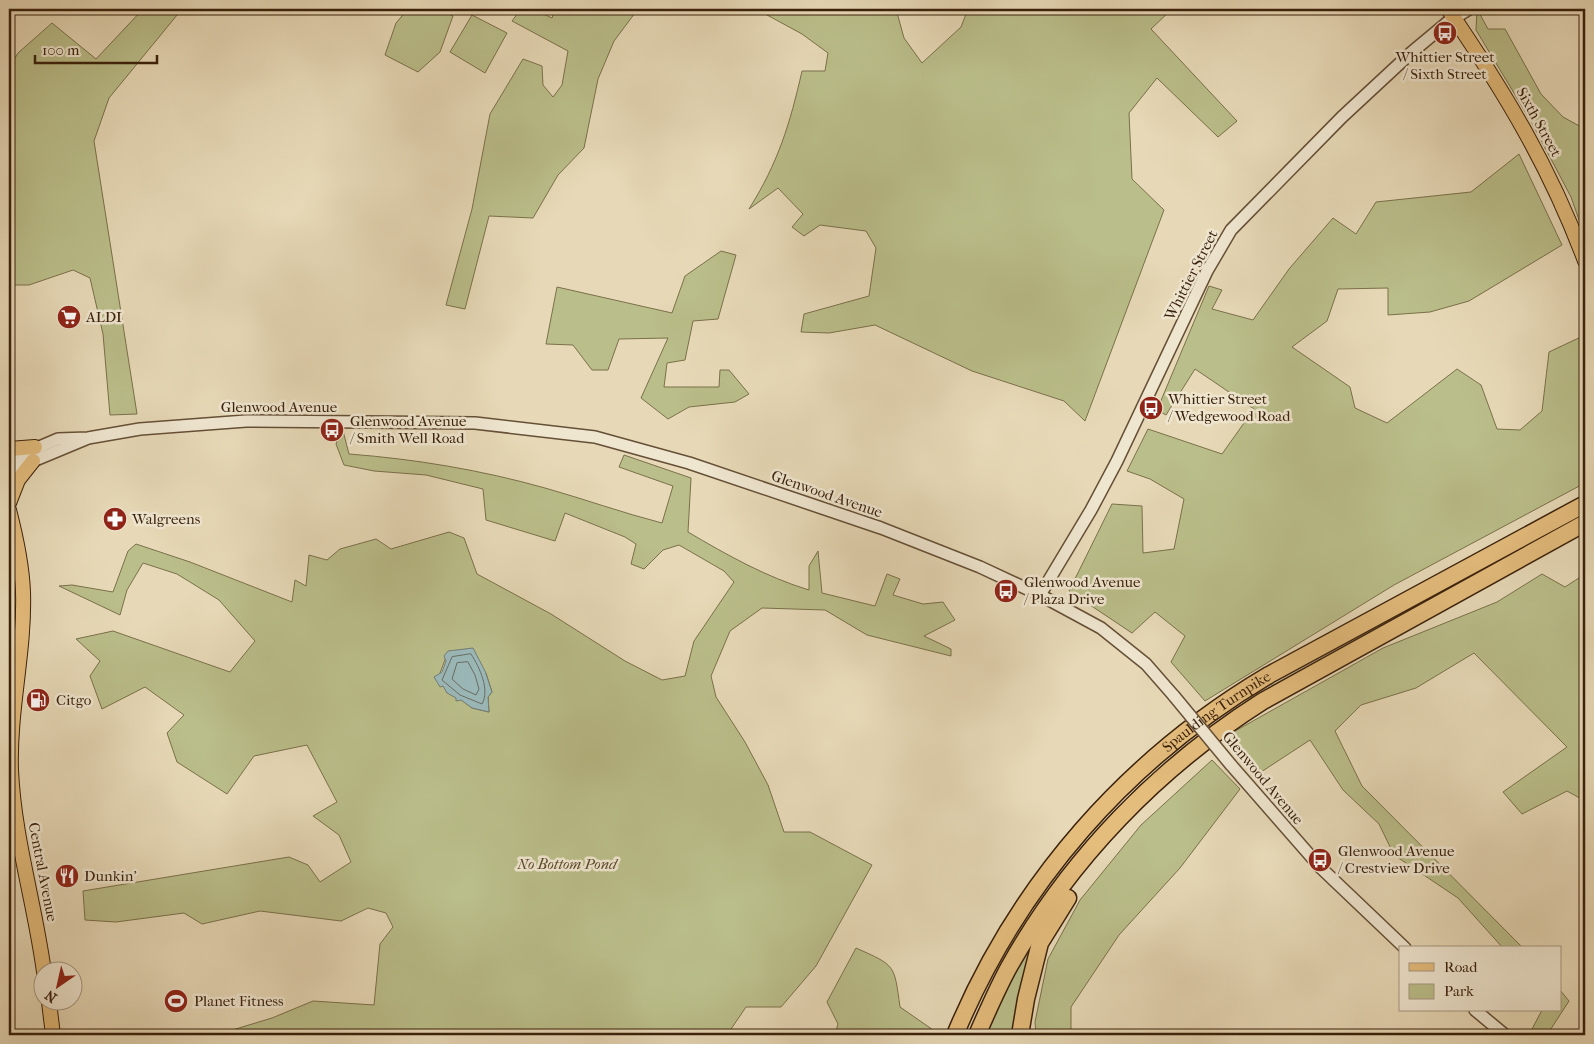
<svg xmlns="http://www.w3.org/2000/svg" width="1594" height="1044" viewBox="0 0 1594 1044" font-family="'IM FELL French Canon',serif">
  <style>
    .green { fill: #babe8a; stroke: #7a704a; fill-rule: evenodd }
    .water { fill: #9ab8b8; stroke: #747c73 }
    .lines { fill: none; stroke-linecap: round; stroke-linejoin: round }
    .shore { stroke: #6a6c62; stroke-width: 1 }
    .minor-casing { stroke: #654f36; stroke-width: 14 }
    .major-casing { stroke: #3a210b; stroke-width: 16 }
    .highway-casing { stroke: #3a210b; stroke-width: 19 }
    .minor { stroke: #efe6d0; stroke-width: 11 }
    .major { stroke: #e4bc7c; stroke-width: 14 }
    .highway { stroke: #e4bc7c; stroke-width: 16 }
    .minor-bridge-casing { stroke: #654f36; stroke-width: 14; stroke-linecap: butt }
    .minor-bridge { stroke: #efe6d0; stroke-width: 11 }
    .labels { text-anchor: middle; stroke-width: 5; stroke-linejoin: round; paint-order: stroke }
    .poi-label { font-size: 15px; fill: #3a210b; stroke: #efe6d0; text-anchor: start }
    .street-label { font-size: 15px; fill: #3a210b; stroke: #efe6d0 }
    .park-label { font-size: 15px; font-style: italic; fill: #5a482b; stroke: #efe6d0 }
  </style>
  <rect width="100%" height="100%" fill="#e7d9b7"/>
  <filter id="stains"><feTurbulence type="fractalNoise" baseFrequency=".004" numOctaves="4"/><feColorMatrix values="0 0 0 0 .2 0 0 0 0 .09 0 0 0 0 .02 0 0 0 .5 -.17"/></filter>
  <radialGradient id="worn" r=".72"><stop offset=".6" stop-color="#630" stop-opacity="0"/><stop offset="1" stop-color="#630" stop-opacity=".3"/></radialGradient>
  <g class="green">
    <path d="M143,9H182L109,98L94,141L137,414L110,415L103,334L90,278L73,270L29,285H9V68L18,53L52,23L96,59Z"/>
    <path d="M408,9H438L453,16L440,52L418,72L385,55L396,23Z"/>
    <path d="M521,9H533L552,18L555,9H638L614,41L598,79L584,148L558,175L533,218L489,216L465,309L446,305L472,209L490,114L523,59L542,66L543,85L553,97L562,85L568,51L512,21Z"/>
    <path d="M756,9H896L904,38L922,63L961,27L968,9H1172L1151,29L1237,121L1218,137L1157,78L1129,113L1132,179L1164,210L1085,421L1064,401L972,371L875,325L829,333L801,332L804,314L869,296L876,248L866,231L820,225L804,236L792,227L803,214L778,188L749,209C778,163 790,124 802,71H825L828,53L802,34Z"/>
    <path d="M1477,9L1488,29H1505L1541,94L1563,117L1585,129V237L1571,197L1532,123L1476,30Z"/>
    <path d="M472,15L507,33L485,73L450,52Z"/>
    <path d="M1519,154L1562,245L1469,301L1430,312L1388,315V288L1338,289L1327,321L1292,347L1350,387L1355,408L1387,423L1457,369L1481,385L1497,429L1520,430L1542,411L1549,352L1585,335V483L1394,585L1205,701L1171,662L1185,636L1155,612L1132,633L1069,591L1112,504L1142,506L1143,553L1174,549L1184,499L1150,479L1127,471L1148,429L1222,454L1254,409L1195,369L1166,415L1157,410L1209,286L1222,290L1212,309L1253,320L1289,269L1333,218L1356,234L1376,202L1471,192Z"/>
    <path d="M721,251L736,255L718,319L693,321L685,360L667,363L664,387H719L720,370H729L749,394L735,402L689,407L668,419L641,398L668,338L619,339L608,370H592L573,345L546,344L557,287L672,313L685,276Z"/>
    <path d="M342,427L349,454C415,459 481,470 545,488C584,499 623,513 662,523L673,486L619,467L624,455L691,478L688,532C727,555 766,577 809,590V566L818,551L822,593L875,606L887,574L900,579L893,595L923,604L943,602L955,620L924,636L951,649V656L867,635L825,610L762,608L730,631L711,676L716,697L745,742L768,785L784,832H810L872,865L816,966L781,1007H746L727,1035H229V1031L272,1018L313,1001L374,1005L380,944L393,927L386,913L368,908L341,921L260,911L202,924L184,913L116,922L85,920L83,891L289,857L308,865L320,882L351,862L339,835L313,816L337,802L307,745L254,756L227,794L177,762L167,733L184,715L145,687L102,709L90,676L100,661L76,639L113,631L230,672L255,641L219,600L177,574L143,563L127,590L120,615L59,586L72,585L113,592L128,551L136,544L190,562L292,602L295,580L306,586L309,555L327,560L340,549L376,539L391,549L449,532L464,538L477,574L551,614L625,661L662,680L685,676L694,641L734,582L724,571L679,545L663,550L644,569L631,564L636,544L625,537L565,513L555,541L486,520L483,489L426,475L374,471L344,465L336,444ZM462,651L486,673L492,692L488,697L489,712L472,708L437,681L448,652Z"/>
    <path d="M1542,574L1565,587L1585,574V603L1581,606L1585,615V801L1567,791L1522,814L1503,792L1567,747L1474,653L1416,688L1361,705L1335,731L1362,786L1523,948H1503L1458,898L1394,855L1379,824L1343,790L1310,740L1258,774L1228,735L1383,648L1497,602Z"/>
    <path d="M1212,760L1240,789L1180,868L1119,935L1071,1007V1035H1036L1035,1022L1048,959L1080,900L1141,825Z"/>
    <path d="M1039,930C1024,964 1016,999 1014,1035H982L1001,993Z"/>
    <path d="M856,948C896,966 894,964 900,1007L936,1032L935,1035H835L838,1024L827,1002Z"/>
    <path d="M1560,990L1569,1001L1547,1035H1537L1531,1031L1542,1010H1560Z"/>
  </g>
  <path class="water" d="M473,648L485,671L492,692L488,697L489,712L472,708L461,700L456,701V698L447,693L443,686L440,687L434,677L442,672L446,661L444,656L448,651Z"/>
  <g class="lines">
    <g class="shore">
      <path d="M471,654C480,668 490,690 482,704L460,695L442,680L452,657Z"/>
      <path d="M468,662L475,675L479,689L476,695L463,689L452,679L457,663Z"/>
    </g>
    <g class="minor-casing">
      <g id="minor">
        <path d="M9,460L58,439L88,438L140,429L246,421L475,423L595,437L689,463L881,528L980,567L1040,595L1101,628L1146,664L1174,696"/>
        <path d="M9,471L86,439"/>
        <path d="M1040,595L1091,510L1117,461L1207,271L1231,230L1342,117L1412,52L1448,22L1469,9"/>
        <path d="M1231,765L1321,868L1405,948"/>
        <path d="M1475,1010L1505,1035"/>
      </g>
    </g>
    <g class="major-casing">
      <g id="major">
        <path d="M1448,9C1505,93 1549,165 1585,261"/>
        <path d="M9,449L35,447"/>
        <path d="M9,503L18,480L33,461"/>
        <path d="M9,510C16,537 22,564 23,592C25,651 9,710 11,770C14,838 35,904 44,972"/>
        <path d="M49,1002L53,1035"/>
      </g>
    </g>
    <g class="highway-casing">
      <g id="highway">
        <path id="s1" d="M955,1035C1018,883 1127,759 1269,675L1585,504"/>
        <path d="M977,1035C987,1012 997,989 1009,967C1070,858 1159,767 1263,701L1585,523"/>
        <path d="M1020,1035L1026,999L1040,943L1068,898"/>
      </g>
    </g>
    <use href="#minor" class="minor"/>
    <use href="#major" class="major"/>
    <use href="#highway" class="highway"/>
    <g class="minor-bridge-casing">
      <path id="minor-bridge" d="M1174,696L1231,765"/>
    </g>
    <use href="#minor-bridge" class="minor-bridge"/>
  </g>
  <defs>
    <g id="bus-disc" transform="scale(1.25)"><circle r="9.5" fill="#8f2418" stroke="#efe6d0"/><path d="M-5-6H5V4H4V6H2V4H-2V6H-4V4H-5ZM-3.5-4V0h7V-4ZM-3.5 1.2v1.5H-2V1.2ZM2 1.2v1.5H3.5V1.2Z" fill="#fff"/></g>
    <g id="supermarket-disc" transform="scale(1.25)"><circle r="9.5" fill="#8f2418" stroke="#efe6d0"/><path d="M-6-5.5h2.5l.6 2H6L4.5 2H-2.5L-4.4-4H-6ZM-1.5 3.2a1.3 1.3 0 1 0 .1 0ZM3 3.2a1.3 1.3 0 1 0 .1 0Z" fill="#fff"/></g>
    <g id="pharmacy-disc" transform="scale(1.25)"><circle r="9.5" fill="#8f2418" stroke="#efe6d0"/><path d="M-2-6h4v4h4v4h-4v4h-4v-4h-4v-4h4Z" fill="#fff"/></g>
    <g id="fuel-disc" transform="scale(1.25)"><circle r="9.5" fill="#8f2418" stroke="#efe6d0"/><path d="M-5.5-6h7V0h2V4h1.3V-2.5L3-4.5l.8-.8L6-3V5H2.5V1h-1V6h-7ZM-4.2-4.7v3.2H.2V-4.7Z" fill="#fff"/></g>
    <g id="restaurant-disc" transform="scale(1.25)"><circle r="9.5" fill="#8f2418" stroke="#efe6d0"/><path d="M-5-6h1v4h1v-4h1v4h1v-4h1v5L-1.5 .5V6h-2V.5L-5-1ZM5-6V6H3V1.5H1.5Q1.5-4 5-6Z" fill="#fff"/></g>
    <g id="stadium-disc" transform="scale(1.25)"><circle r="9.5" fill="#8f2418" stroke="#efe6d0"/><path d="M0-5a6.5 5 0 1 0 0 10a6.5 5 0 1 0 0-10ZM-3.5-1.8h7v3.6h-7Z" fill="#fff"/></g>
  </defs>
  <g fill-rule="evenodd">
    <use href="#bus-disc" x="1445" y="33"/>
    <use href="#supermarket-disc" x="69" y="317"/>
    <use href="#bus-disc" x="1151" y="408"/>
    <use href="#bus-disc" x="332" y="430"/>
    <use href="#pharmacy-disc" x="115" y="519"/>
    <use href="#bus-disc" x="1006" y="591"/>
    <use href="#fuel-disc" x="38" y="700"/>
    <use href="#bus-disc" x="1320" y="860"/>
    <use href="#restaurant-disc" x="67" y="876"/>
    <use href="#stadium-disc" x="176" y="1001"/>
  </g>
  <g class="labels">
    <g class="poi-label">
      <text x="1445" y="62" text-anchor="middle">Whittier Street<tspan x="1445" dy="17">/ Sixth Street</tspan></text>
      <text x="86" y="322">ALDI</text>
      <text x="1168" y="404">Whittier Street<tspan x="1168" dy="17">/ Wedgewood Road</tspan></text>
      <text x="350" y="426">Glenwood Avenue<tspan x="350" dy="17">/ Smith Well Road</tspan></text>
      <text x="132" y="524">Walgreens</text>
      <text x="1024" y="587">Glenwood Avenue<tspan x="1024" dy="17">/ Plaza Drive</tspan></text>
      <text x="56" y="705">Citgo</text>
      <text x="1338" y="856">Glenwood Avenue<tspan x="1338" dy="17">/ Crestview Drive</tspan></text>
      <text x="84" y="881">Dunkin'</text>
      <text x="194" y="1006">Planet Fitness</text>
    </g>
    <g class="street-label">
      <text transform="translate(1539 122) rotate(61)" y="5">Sixth Street</text>
      <text transform="translate(1191 275) rotate(-63)" y="5">Whittier Street</text>
      <text x="279" y="412">Glenwood Avenue</text>
      <text transform="translate(827 494) rotate(19)" y="5">Glenwood Avenue</text>
      <text dy="5" stroke="none"><textPath href="#s1" startOffset="422">Spaulding Turnpike</textPath></text>
      <text transform="translate(1263 778) rotate(50)" y="5">Glenwood Avenue</text>
      <text transform="translate(43 872) rotate(79)" y="5">Central Avenue</text>
    </g>
    <g class="park-label">
      <text x="567" y="869">No Bottom Pond</text>
    </g>
  </g>
  <rect width="1594" height="1044" fill="none" stroke="#e7d9b7" stroke-width="30"/>
  <rect x="10" y="10" width="1574" height="1024" fill="none" stroke="#3a210b" stroke-width="2.5"/>
  <rect x="15" y="15" width="1564" height="1014" fill="none" stroke="#3a210b"/>
  <rect x="1399" y="946" width="162" height="65" fill="#efe6d0" stroke="#a79781"/>
  <rect x="1409" y="963" width="25" height="8" fill="#e4bc7c" stroke="#a79781"/>
  <text x="1444" y="972" font-size="15" fill="#3a210b">Road</text>
  <rect x="1409" y="984" width="25" height="15" fill="#babe8a" stroke="#a79781"/>
  <text x="1444" y="996" font-size="15" fill="#3a210b">Park</text>
  <g transform="translate(58 986) rotate(214)"><circle r="24" fill="#efe6d0" stroke="#a79781"/>
  <path d="M0-4L9 19L0 12L-9 19Z" fill="#8f2418"/>
  <text y="-8" font-size="14" font-weight="bold" text-anchor="middle" fill="#3a210b">N</text>
  </g>
  <path d="M35 55v8h122v-8" fill="none" stroke="#3a210b" stroke-width="2.5"/>
  <text x="42" y="55" font-size="15" fill="#3a210b" stroke="#efe6d0" stroke-width="4" paint-order="stroke">100 m</text>
  <rect width="100%" height="100%" filter="url(#stains)"/>
  <rect width="100%" height="100%" fill="url(#worn)"/>
</svg>
